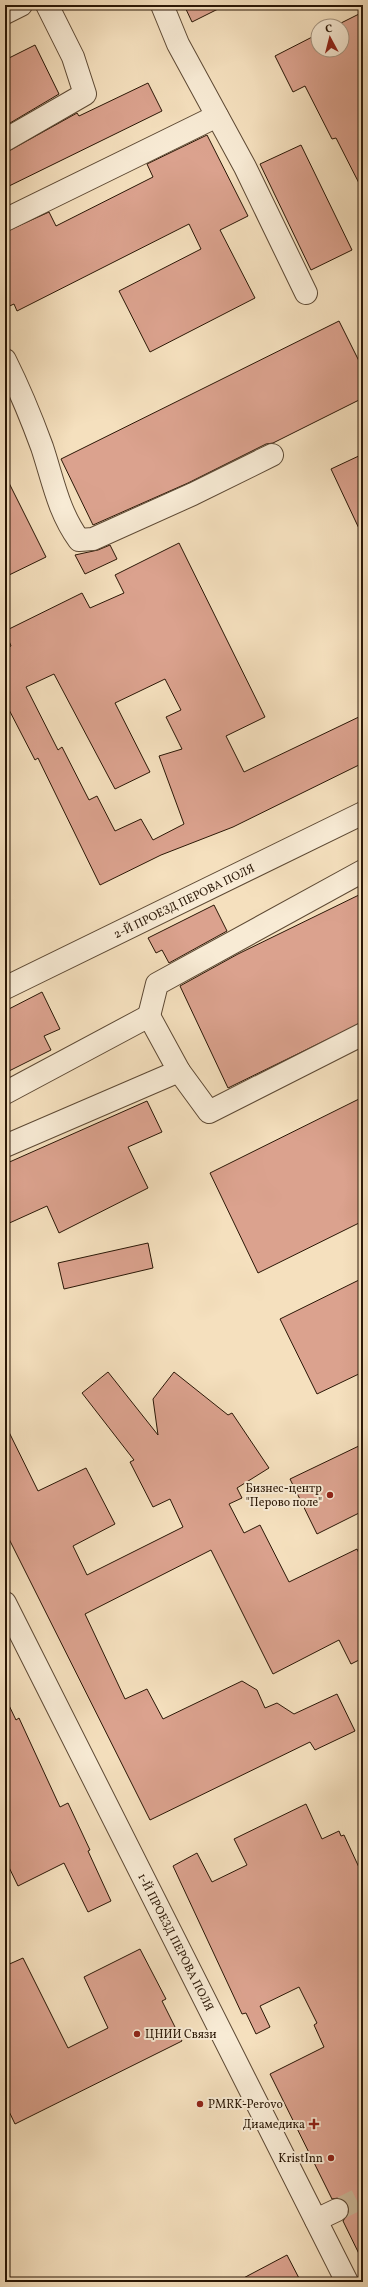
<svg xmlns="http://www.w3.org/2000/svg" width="368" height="2287" viewBox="0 0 368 2287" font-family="Vollkorn,serif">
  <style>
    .building { fill: #dba28e; stroke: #2a1706; fill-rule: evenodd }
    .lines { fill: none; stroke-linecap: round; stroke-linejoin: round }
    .minor-tunnel { stroke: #ccb899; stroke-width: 22; stroke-dasharray: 22 11; stroke-linecap: butt }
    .minor-casing { stroke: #5d4934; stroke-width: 24 }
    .minor { stroke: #f8ebd5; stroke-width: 22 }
    .poi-dot { fill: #8f2418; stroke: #f8ebd5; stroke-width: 1.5 }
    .labels { text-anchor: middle; stroke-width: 4; stroke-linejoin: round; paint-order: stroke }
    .street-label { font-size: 12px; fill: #2a1706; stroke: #f8ebd5 }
    .poi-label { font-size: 12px; fill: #2a1706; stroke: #f8ebd5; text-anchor: end }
  </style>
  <rect width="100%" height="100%" fill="#f5e0be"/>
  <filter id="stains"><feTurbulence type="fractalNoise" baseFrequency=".005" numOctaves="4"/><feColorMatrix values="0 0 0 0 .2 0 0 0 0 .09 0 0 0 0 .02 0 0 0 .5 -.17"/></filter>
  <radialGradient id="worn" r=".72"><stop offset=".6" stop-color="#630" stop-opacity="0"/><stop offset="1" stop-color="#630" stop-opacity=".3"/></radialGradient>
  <g class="building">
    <path d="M184,5H226L192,22Z"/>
    <path d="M363,12V191L336,138L332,139L305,86L293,92L275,56L318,34V50H342V26H335Z"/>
    <path d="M35,45L59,94L5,126V60Z"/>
    <path d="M148,83L162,111L5,188V153L77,113L79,116Z"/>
    <path d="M207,135L248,216L220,230L255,298L150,352L119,291L201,249L189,224L17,311L14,304L5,308V232L49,212L56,226L153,177L147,164Z"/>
    <path d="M301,145L352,250L311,270L260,164Z"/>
    <path d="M339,321L363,369V398L273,443L266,444L188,483L93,525L61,459Z"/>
    <path d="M363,454V537L331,469Z"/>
    <path d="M5,475L46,557L5,577Z"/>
    <path d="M179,543L265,717L226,736L244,772L363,715V763L233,827L161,855L100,885L38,758L35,760L5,702V649L11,646L5,631L82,593L90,608L124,593L115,575ZM54,674L115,789L150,772L115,703L165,679L181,710L166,717L182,749L159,756L184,824L153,840L141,819L115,831L97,796L89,800L62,747L58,750L26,687Z"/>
    <path d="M110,545L117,559L85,574L75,555L98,550Z"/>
    <path d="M363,893V1022L228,1088L180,986L238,954Z"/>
    <path d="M214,905L227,931L169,963L162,950L156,953L148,938Z"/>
    <path d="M42,992L60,1029L44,1036L51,1050L5,1073V1011Z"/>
    <path d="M363,1097V1221L258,1273L210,1173Z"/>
    <path d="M147,1101L162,1132L128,1147L148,1188L59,1233L47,1206L5,1225V1164Z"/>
    <path d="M148,1243L153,1268L64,1289L58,1263Z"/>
    <path d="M363,1278V1372L317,1394L280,1319Z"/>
    <path d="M108,1372L158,1435L153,1399L174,1372L228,1415L232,1413L269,1468L237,1488L242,1498L229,1504L244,1533L260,1525L289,1582L357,1549L363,1562V1658L351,1664L339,1640L273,1674L211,1550L85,1614L125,1699L147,1689L163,1719L242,1681L257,1690L265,1708L277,1703L294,1714L337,1694L355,1731L315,1750L310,1742L150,1820L5,1531V1424L38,1491L86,1468L115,1524L73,1546L87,1575L183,1527L170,1499L153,1507L130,1462L134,1460L82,1393Z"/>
    <path d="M363,1444V1511L317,1534L290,1479Z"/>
    <path d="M5,1697L16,1720L19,1718L60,1807L68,1803L90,1850L88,1851L111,1901L88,1912L64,1863L18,1886L5,1859Z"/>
    <path d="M306,1804L322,1839L339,1831L341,1836L344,1835L363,1876V2262L343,2221L349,2211L348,2204L338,2198L332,2199L270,2074L324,2047L314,2025L317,2023L299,1987L260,2006L270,2027L256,2034L246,2013L242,2014L173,1866L197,1853L212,1882L247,1865L234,1839Z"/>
    <path d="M140,1949L166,1999L162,2001L182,2041L15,2124L5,2103V1966L23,1958L68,2048L108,2028L84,1977Z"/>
    <path d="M287,2255L301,2282H236Z"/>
  </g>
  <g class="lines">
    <path class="minor-tunnel" d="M337,2210L363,2197"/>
    <g class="minor-casing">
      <g id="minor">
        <path d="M162,5L178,44L245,167L306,293"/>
        <path d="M5,13L21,5"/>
        <path d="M5,140L85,94L73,57L47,5"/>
        <path d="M5,220L217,116"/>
        <path d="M5,360C19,388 31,417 42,447C53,480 58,511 79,540L93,539L193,494L272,455"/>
        <path d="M5,988L363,813"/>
        <path d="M149,1016L157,984L363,871"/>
        <path d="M179,1071L209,1112L363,1034"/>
        <path d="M5,1093L149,1016L179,1071L5,1146"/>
        <path d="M5,1603L347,2282"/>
        <path d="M316,2220L337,2210"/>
      </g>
    </g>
    <use href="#minor" class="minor"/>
  </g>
  <g class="poi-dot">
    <circle cx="330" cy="1495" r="4"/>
    <circle cx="137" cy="2034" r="4"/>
    <circle cx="200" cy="2104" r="4"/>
    <path d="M312 2118h4v4h4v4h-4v4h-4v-4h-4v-4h4z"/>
    <circle cx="331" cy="2158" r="4"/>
  </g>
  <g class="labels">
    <g class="street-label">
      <text transform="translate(184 901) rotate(-26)" y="4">2-Й ПРОЕЗД ПЕРОВА ПОЛЯ</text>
      <text transform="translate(176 1942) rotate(63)" y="4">1-Й ПРОЕЗД ПЕРОВА ПОЛЯ</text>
    </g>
    <g class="poi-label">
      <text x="322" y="1492">Бизнес-центр<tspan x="322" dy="14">"Перово поле"</tspan></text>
      <text x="145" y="2038" text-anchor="start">ЦНИИ Связи</text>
      <text x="208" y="2108" text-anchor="start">PMRK-Perovo</text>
      <text x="305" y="2128">Диамедика</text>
      <text x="323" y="2162">KristInn</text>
    </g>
  </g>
  <rect width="368" height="2287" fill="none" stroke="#f5e0be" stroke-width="20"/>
  <rect x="6" y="6" width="356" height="2275" fill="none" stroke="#2a1706" stroke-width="2"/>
  <rect x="10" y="10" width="348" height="2267" fill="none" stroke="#2a1706"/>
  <g transform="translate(330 38) rotate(353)"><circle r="19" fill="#f8ebd5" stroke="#a69682"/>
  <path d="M0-3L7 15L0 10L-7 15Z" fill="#8f2418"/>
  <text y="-6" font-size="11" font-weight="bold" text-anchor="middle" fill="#2a1706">С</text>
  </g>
  <rect width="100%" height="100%" filter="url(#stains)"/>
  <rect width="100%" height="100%" fill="url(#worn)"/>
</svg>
